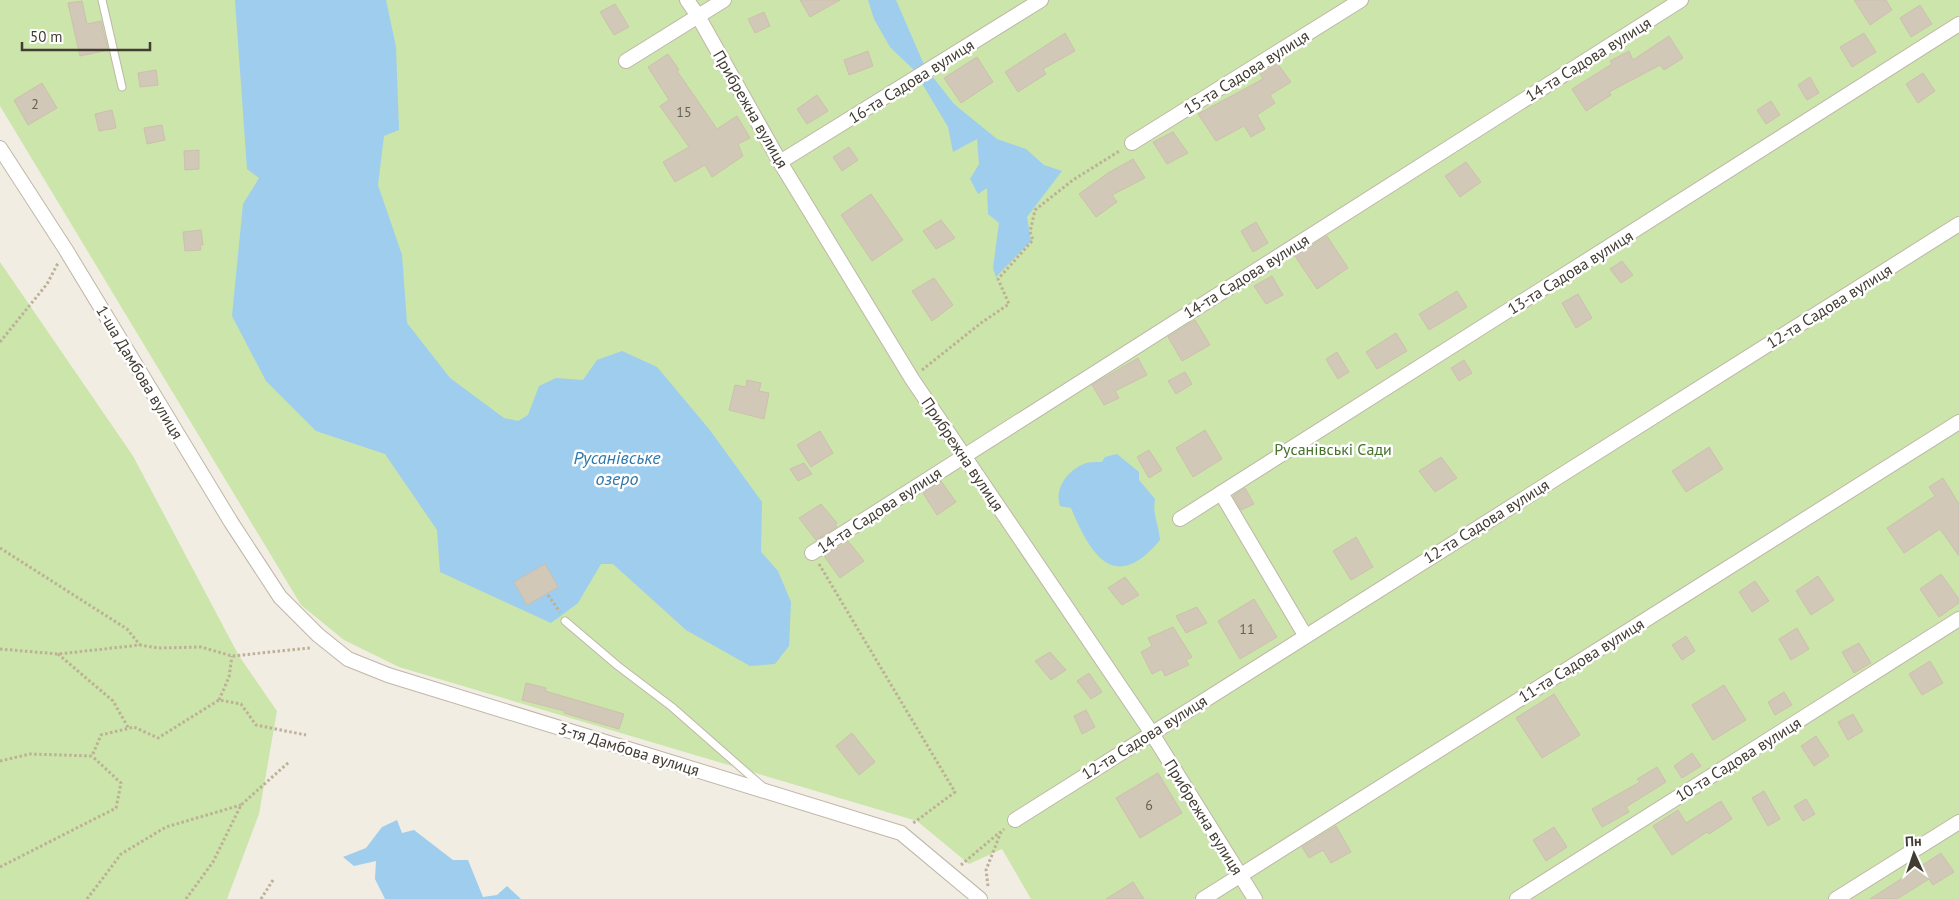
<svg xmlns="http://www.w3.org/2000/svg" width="1959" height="899" viewBox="0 0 1959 899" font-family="'PT Sans',sans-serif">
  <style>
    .green { fill: #cbe5ab }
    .water { fill: #9ecdee }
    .building { fill: #d2c8b8; stroke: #cdc0ac }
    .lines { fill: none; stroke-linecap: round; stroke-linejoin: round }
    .lane-casing { stroke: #bfb7a8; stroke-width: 9 }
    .street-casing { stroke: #bfb7a8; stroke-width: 16 }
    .path { stroke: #beb097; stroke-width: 3; stroke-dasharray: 2.5 2.5; stroke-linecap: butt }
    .lane { stroke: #fff; stroke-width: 7 }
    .street { stroke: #fff; stroke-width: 14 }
    .labels { text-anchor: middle; stroke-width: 5; stroke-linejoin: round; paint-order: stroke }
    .number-label { font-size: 14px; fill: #665f54 }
    .street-label { font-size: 16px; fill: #423c33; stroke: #fff }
    .park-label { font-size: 16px; fill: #447228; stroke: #fff }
    .water-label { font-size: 18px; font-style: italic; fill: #2f77ab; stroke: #fff }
  </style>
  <rect width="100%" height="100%" fill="#f1ede2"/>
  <g class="green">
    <path d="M0,0H1959V899H1031L1002,849L969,864L917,821L399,667L344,640L301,605L0,106Z"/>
    <path d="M0,262L133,456L239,656L277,711L259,814L227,899H0Z"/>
  </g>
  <g class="water">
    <path d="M235,0H386L396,47L399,130L384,136L378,185L402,255L407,323L450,378L504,418L518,421L528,415L539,386L556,378L583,380L597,360L622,351L657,367L709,429L762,502L761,552L778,571L791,602L789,646L775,664L750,666L686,630L613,564H601L578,603L551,623L440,572L437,530L385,454L316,431L266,381L232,316L243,204L259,178L247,169Z"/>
    <path d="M868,0H896L925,67L954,104L997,139L1026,149L1044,165L1062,171L1027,217L1031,241L996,277L993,268L999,223L988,214L987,188L978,194L970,179L979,164L977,139L953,152L948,127L914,70L890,47L874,19Z"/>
    <path d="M1117,454L1139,472V480L1155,499C1152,514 1159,525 1160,540C1115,594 1091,556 1071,508L1060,506C1054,488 1068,470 1086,463C1090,462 1097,462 1102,462L1105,457Z"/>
    <path d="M397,820L402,833L414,830L453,860H468L483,897L497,895L507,886L521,899H385L375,879L376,861L354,866L343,857L366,848L382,827Z"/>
  </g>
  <g class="building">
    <path d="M800,0H840L810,17Z"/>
    <path d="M1854,0H1886L1892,10L1870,25Z"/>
    <path d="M82,1L87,24L101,21L108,50L80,56L68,3Z"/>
    <path d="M615,4L629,27L614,35L600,12Z"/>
    <path d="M1920,5L1932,24L1911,37L1900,18Z"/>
    <path d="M764,12L770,26L755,33L748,19Z"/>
    <path d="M1065,33L1075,51L1043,69L1046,74L1018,92L1005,72Z"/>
    <path d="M1864,33L1876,52L1852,67L1840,47Z"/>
    <path d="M1669,36L1683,58L1664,70L1660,65L1609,92L1611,95L1586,111L1572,89L1612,64L1610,61L1629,51L1633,60Z"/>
    <path d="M868,51L873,66L849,75L844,60Z"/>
    <path d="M668,54L679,70L677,71L717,129L737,116L750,138L738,144L743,156L712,177L705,165L675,182L663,162L689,147L660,106L669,100L648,67Z"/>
    <path d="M977,57L993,82L961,103L944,78Z"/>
    <path d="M1277,63L1291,82L1270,95L1275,103L1257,115L1265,129L1251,137L1244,126L1216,141L1198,114L1263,79L1260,74Z"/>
    <path d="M156,70L158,85L140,87L138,73Z"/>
    <path d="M1923,73L1935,91L1918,103L1906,84Z"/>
    <path d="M1810,77L1819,93L1807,100L1798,85Z"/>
    <path d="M42,83L57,108L28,125L14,100Z"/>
    <path d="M817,95L828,111L807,124L797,109Z"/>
    <path d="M1771,101L1780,115L1766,124L1757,110Z"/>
    <path d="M112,110L116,128L99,131L95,114Z"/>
    <path d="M162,125L165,140L147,144L144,128Z"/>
    <path d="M1173,132L1188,153L1167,164L1153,142Z"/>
    <path d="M849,147L858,160L842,171L833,157Z"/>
    <path d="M199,150V169L185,170L184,151Z"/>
    <path d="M1133,159L1145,178L1112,195L1117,202L1096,217L1079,194L1108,173Z"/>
    <path d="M1466,162L1481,182L1460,197L1445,176Z"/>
    <path d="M871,194L903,240L872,261L841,215Z"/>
    <path d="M941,220L955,238L936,249L923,231Z"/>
    <path d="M1256,222L1268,243L1253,252L1241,231Z"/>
    <path d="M201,230L203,245H200L201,250L185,251L183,232Z"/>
    <path d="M1327,236L1348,268L1317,289L1295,256Z"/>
    <path d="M1622,261L1633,275L1621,283L1610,269Z"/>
    <path d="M1272,276L1283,295L1266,304L1254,286Z"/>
    <path d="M934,278L953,305L932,321L912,291Z"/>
    <path d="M1457,291L1467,307L1429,330L1419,314Z"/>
    <path d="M1578,294L1592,318L1576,328L1562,303Z"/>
    <path d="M1195,320L1210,345L1182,361L1168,337Z"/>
    <path d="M1396,333L1407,351L1377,369L1366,352Z"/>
    <path d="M1337,352L1349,372L1338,379L1326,359Z"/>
    <path d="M1138,358L1147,375L1115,391L1119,398L1104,405L1092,385Z"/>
    <path d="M1464,360L1472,373L1459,381L1451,368Z"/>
    <path d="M1185,372L1192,384L1176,394L1168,381Z"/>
    <path d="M747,380L761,383L759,391L769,393L764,419L729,410L735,385L746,387Z"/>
    <path d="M1205,430L1222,459L1193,477L1176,448Z"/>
    <path d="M820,431L833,453L811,467L797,445Z"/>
    <path d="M1709,447L1723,469L1686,492L1672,471Z"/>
    <path d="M1149,450L1162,470L1149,478L1137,457Z"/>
    <path d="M1441,457L1457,478L1435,492L1419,471Z"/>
    <path d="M804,463L812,474L798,481L790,469Z"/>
    <path d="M1943,478L1959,504V556L1940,529L1904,553L1887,528L1935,496L1929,487Z"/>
    <path d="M941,481L956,502L937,515L923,493Z"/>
    <path d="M1245,488L1254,504L1241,510L1233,496Z"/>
    <path d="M821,504L837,523L835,524L837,527L816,540L799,518Z"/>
    <path d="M1356,537L1373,567L1351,580L1333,551Z"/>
    <path d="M848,541L864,561L840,578L824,556Z"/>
    <path d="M545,564L558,587L527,605L514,582Z"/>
    <path d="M1941,574L1959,599V603L1939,617L1920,589Z"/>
    <path d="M1818,576L1834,600L1811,615L1796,591Z"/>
    <path d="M1125,577L1139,595L1122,605L1108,588Z"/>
    <path d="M1755,581L1769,601L1752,612L1739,592Z"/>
    <path d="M1254,599L1277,637L1240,659L1218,621Z"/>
    <path d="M1197,607L1207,623L1186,633L1176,616Z"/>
    <path d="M1173,627L1192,657L1186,660L1189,665L1165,676L1162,669L1152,674L1141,652L1152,646L1148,638Z"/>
    <path d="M1797,628L1809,649L1791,660L1779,639Z"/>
    <path d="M1686,636L1695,651L1682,660L1672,645Z"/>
    <path d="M1859,643L1871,663L1854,673L1842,652Z"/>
    <path d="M1050,652L1066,670L1051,680L1035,661Z"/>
    <path d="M1930,661L1943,683L1922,695L1909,674Z"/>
    <path d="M1089,673L1102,692L1091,699L1077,681Z"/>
    <path d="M526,683L546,688L545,691L624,714L619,729L564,713L565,711L522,700Z"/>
    <path d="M1724,685L1746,720L1713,740L1692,705Z"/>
    <path d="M1784,692L1792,705L1775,715L1768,702Z"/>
    <path d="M1554,694L1580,735L1542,758L1516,718Z"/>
    <path d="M1086,710L1095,727L1082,734L1074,716Z"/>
    <path d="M1853,714L1863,731L1848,740L1838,722Z"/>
    <path d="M852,733L875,762L859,775L836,746Z"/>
    <path d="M1816,736L1829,756L1814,766L1801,746Z"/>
    <path d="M1692,753L1701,766L1682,778L1674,766Z"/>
    <path d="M1657,767L1666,782L1626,807L1629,812L1602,827L1592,809L1640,782L1637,779Z"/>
    <path d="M1158,773L1182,813L1140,838L1116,798Z"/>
    <path d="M1764,791L1780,819L1768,826L1752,798Z"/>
    <path d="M1806,799L1815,814L1803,821L1794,806Z"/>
    <path d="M1721,801L1732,819L1709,834L1707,832L1672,855L1653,826L1678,810L1686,823Z"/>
    <path d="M1336,826L1351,852L1331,863L1323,850L1309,858L1302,847Z"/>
    <path d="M1554,827L1567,847L1546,861L1533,840Z"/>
    <path d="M1941,853L1954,872L1933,885L1929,879L1897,899H1870Z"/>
    <path d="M1133,882L1144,899H1106Z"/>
  </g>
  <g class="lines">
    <g class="lane-casing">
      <g id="lane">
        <path d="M102,0L122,87"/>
        <path d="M565,621L618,666L672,707L762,786"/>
      </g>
    </g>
    <g class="street-casing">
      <g id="street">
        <path d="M687,0L698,16L780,162L912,379L1151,732L1255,899"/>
        <path d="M626,61L724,0"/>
        <path d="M1132,143L1361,0"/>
        <path d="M0,148L66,250L231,522L280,597L318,635L348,659L388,675L901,833L980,899"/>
        <path d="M780,162L1041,0"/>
        <path d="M1221,493L1305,635"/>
        <path d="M1180,519L1959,24"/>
        <path d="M812,553L1681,0"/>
        <path d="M1015,820L1959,224"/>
        <path d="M1203,899L1959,422"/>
        <path d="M1517,899L1959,619"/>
        <path d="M1836,899L1959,822"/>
      </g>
    </g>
    <g class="path">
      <path d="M0,342L47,284L58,263"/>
      <path d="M922,370L981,323L1009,304L998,279L1033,240L1030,232L1035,210L1073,180L1121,150"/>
      <path d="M0,548L127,629L140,645"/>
      <path d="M819,564L955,792L912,824"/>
      <path d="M548,595L560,612"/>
      <path d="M0,649L58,654L140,645L158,648L201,647L232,656L310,648"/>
      <path d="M58,654L113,701L129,729"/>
      <path d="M219,700L229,677L232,656"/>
      <path d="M0,761L30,754L92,756L101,735L134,727L158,738L219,700L241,704L256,725L306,735"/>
      <path d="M961,865L1000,832"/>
      <path d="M0,867L116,808L121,783L92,756"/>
      <path d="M988,886L986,870L1001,832L1004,829"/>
      <path d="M87,899L121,854L166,827L241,805"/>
      <path d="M186,899L213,862L241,805L289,762"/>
      <path d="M261,899L273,880"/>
    </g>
    <use href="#lane" class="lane"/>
    <use href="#street" class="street"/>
  </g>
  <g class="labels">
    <g class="number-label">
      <text x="35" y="109">2</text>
      <text x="684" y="117">15</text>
      <text x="1247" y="634">11</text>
      <text x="1149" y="810">6</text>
    </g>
    <g class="street-label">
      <text transform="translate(1588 59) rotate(-32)" y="6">14-та Садова вулиця</text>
      <text transform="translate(1246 72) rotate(-32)" y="6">15-та Садова вулиця</text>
      <text transform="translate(911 81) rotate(-32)" y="6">16-та Садова вулиця</text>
      <text transform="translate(751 109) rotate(60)" y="6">Прибрежна вулиця</text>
      <text transform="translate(1570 272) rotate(-32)" y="6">13-та Садова вулиця</text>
      <text transform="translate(1246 276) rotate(-32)" y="6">14-та Садова вулиця</text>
      <text transform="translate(1829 306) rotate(-32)" y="6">12-та Садова вулиця</text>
      <text transform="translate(140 372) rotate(59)" y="6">1-ша Дамбова вулиця</text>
      <text transform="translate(963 454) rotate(56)" y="6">Прибрежна вулиця</text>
      <text transform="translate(879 510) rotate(-33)" y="6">14-та Садова вулиця</text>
      <text transform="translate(1486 521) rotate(-32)" y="6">12-та Садова вулиця</text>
      <text transform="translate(1581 660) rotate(-32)" y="6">11-та Садова вулиця</text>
      <text transform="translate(1144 737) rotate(-32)" y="6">12-та Садова вулиця</text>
      <text transform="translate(629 749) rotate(17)" y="6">3-тя Дамбова вулиця</text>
      <text transform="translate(1738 759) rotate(-32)" y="6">10-та Садова вулиця</text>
      <text transform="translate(1204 817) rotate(58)" y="6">Прибрежна вулиця</text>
    </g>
    <g class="park-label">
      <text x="1333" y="455">Русанівські Сади</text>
    </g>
    <g class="water-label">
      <text x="617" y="464">Русанівське<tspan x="617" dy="21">озеро</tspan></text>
    </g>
  </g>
  <g transform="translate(1914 854) rotate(357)" stroke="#ffffff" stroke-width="4" paint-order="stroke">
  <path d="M0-4L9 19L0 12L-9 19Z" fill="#423c33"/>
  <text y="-8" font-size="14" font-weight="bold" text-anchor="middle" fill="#423c33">Пн</text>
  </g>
  <path d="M22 42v8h128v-8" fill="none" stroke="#423c33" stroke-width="2.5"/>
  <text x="30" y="42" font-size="15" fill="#423c33" stroke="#ffffff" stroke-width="4" paint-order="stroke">50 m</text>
</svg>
